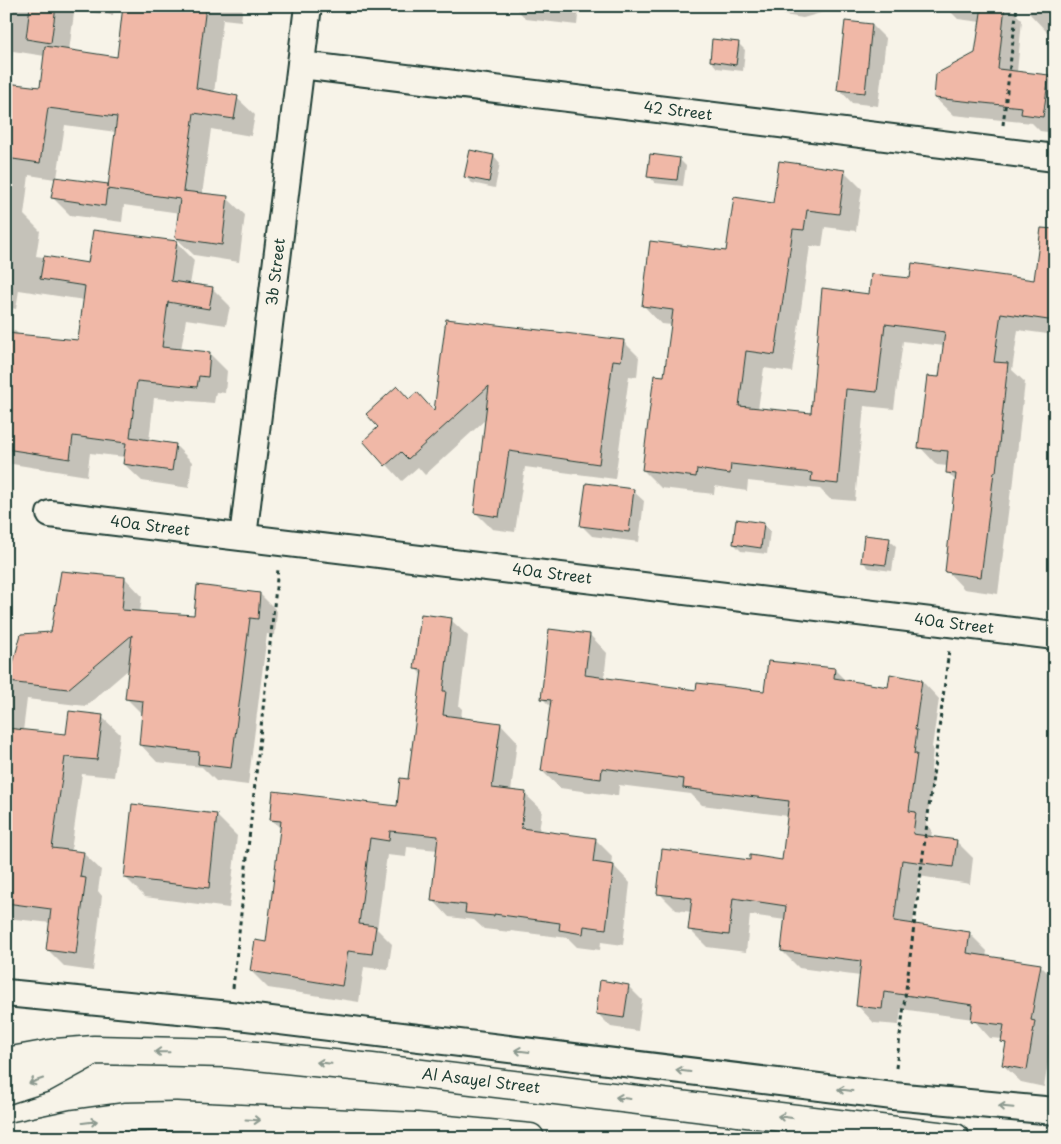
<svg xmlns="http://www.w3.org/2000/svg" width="1061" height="1144" viewBox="0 0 1061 1144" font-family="'Playpen Sans',sans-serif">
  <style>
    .shadow { fill: #0003; fill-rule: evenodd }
    .building { fill: #f0b8a7; stroke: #1f3d34 }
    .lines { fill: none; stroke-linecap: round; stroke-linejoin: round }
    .minor-casing { stroke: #1f3d34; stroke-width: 30 }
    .tertiary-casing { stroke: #1f3d34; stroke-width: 31 }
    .path { stroke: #1f3d34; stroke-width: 3; stroke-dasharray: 4 4; stroke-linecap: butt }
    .minor { stroke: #f7f3e8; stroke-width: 26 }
    .tertiary { stroke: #f7f3e8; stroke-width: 28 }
    .oneway { stroke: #8b988e }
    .labels { text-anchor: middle; stroke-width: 4; stroke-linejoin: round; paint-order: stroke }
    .street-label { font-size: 15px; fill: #1f3d34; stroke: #f7f3e8 }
  </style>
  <rect width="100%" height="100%" fill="#f7f3e8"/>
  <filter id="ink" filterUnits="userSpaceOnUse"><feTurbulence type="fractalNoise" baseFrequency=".02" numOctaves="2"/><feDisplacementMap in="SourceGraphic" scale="10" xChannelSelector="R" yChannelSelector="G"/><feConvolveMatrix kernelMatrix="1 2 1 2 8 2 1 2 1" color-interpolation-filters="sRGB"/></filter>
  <g filter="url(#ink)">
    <g class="shadow">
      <path d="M6,6H75L69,51L118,58L124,6H243L241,21L223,19L214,93L237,98L255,115L251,136L211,129L202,195L227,198L245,215L239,262L194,255L176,238L180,213L124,205L122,222L70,215L53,198L55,179L29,175L24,215L40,231L36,256L89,264L176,242L194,260L190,285L212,288L230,306L226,325L186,319L181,350L209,353L227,371L225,393L216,392L214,403L154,398L149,441L175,445L192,462L189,488L142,481L124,464L125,457L90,453L87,476L6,463V329L15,331L19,335L79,341L84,300L19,290L16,309L6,307ZM13,51L45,56L41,88L9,84ZM65,125L116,132L109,187L57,178Z"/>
      <path d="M80,6H114L113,15L85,12Z"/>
      <path d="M514,6H579L577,25L526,19Z"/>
      <path d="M775,6H846L803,18L784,15Z"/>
      <path d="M945,6H1008L1022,20L1017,72L1049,76L1055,82V133L1040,131L1032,123L953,115L935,98L976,54L981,22L958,19Z"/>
      <path d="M1030,6H1055V33L1047,32L1029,13Z"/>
      <path d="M846,22L872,25L886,39L878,106L852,103L839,89Z"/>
      <path d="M738,43L745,50L743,71L717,68L711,61Z"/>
      <path d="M471,151L494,156L500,163L495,188L472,183L465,176Z"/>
      <path d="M679,159L686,166L683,186L655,183L649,176Z"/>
      <path d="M844,171L862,189L856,231L825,227L822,247L810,246L792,372L764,368L758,409L812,415L870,296L911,279L1035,282L1055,255V335L1018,330L1012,370L1025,382L1013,489H1011L998,594L964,589L947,571L957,482L947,472L948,466L937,465L920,447L940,379L944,346L903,341L894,409L864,406L855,501L830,499L820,489L748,481L747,491L715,486L714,494L661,488L643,470L665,378L673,325L661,324L644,306L727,252L774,204Z"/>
      <path d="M447,320L623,341L639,357L637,377L629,376L615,479L525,467L515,532L492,529L475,512L486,419L425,475L418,467L402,481L365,441L410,400L435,412Z"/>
      <path d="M633,491L644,501L639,542L592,536L581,525Z"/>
      <path d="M763,524L770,531L767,554L741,551L734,544Z"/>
      <path d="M889,540L896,546L892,571L869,568L862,561Z"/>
      <path d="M125,578L142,596L140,612L195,617L260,594L277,611L275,635L267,634L248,785L216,781L202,767L157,762L140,744L143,715L126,698L129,669L86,706L27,699L23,731L67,736L102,717L120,734L114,777L82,774L71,851L83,853L101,870L98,891L102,896L93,971L65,967L48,950L51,923L6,918V670L13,671L52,633Z"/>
      <path d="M451,620L468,636L459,706L462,709L461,719L501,724L517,741L511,792L525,794L542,810L539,832L595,839L612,856L611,866H614L630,883L623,945L601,942L600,950L577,947L568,938L511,931L510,932L484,929L474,920L449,917L433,900L438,850L407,847L406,857L387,855L377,929L392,944L388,970L364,967L359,1002L268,988L251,971L267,943L281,829L272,820L398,807L409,780L423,676L415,668Z"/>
      <path d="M590,635L607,653L604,679L697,692L765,693L834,669L846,681L889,688L891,676L922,681L939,699L932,747L933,748L931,770L934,773L926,824L932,830L931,838L956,841L973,858L970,884L919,876L913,925L969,933L987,951L986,957L1040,965L1055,980V998L1048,1035L1052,1039L1044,1087L1021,1082L1003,1065L1007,1046L1002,1041L1003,1039L990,1038L973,1019L901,1009L899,1025L874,1023L857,1005L860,976L799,968L782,951L785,920L750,915L746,952L707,947L690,930L692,912L676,910L659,893L751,862L783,861L788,816L702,805L691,794L619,785L618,796L560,788L542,771L551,707L542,698Z"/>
      <path d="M216,815L237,836L229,908L145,897L125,877Z"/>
      <path d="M628,986L642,1000L638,1031L611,1027L597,1013Z"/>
    </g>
    <g class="building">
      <path d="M30,6H56L51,43L26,39Z"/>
      <path d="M123,6H206L196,88L238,96L234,119L194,113L183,191L228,196L222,245L175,238L180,199L107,189L105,206L51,198L55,177L108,184V187L117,117L48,108L40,163L6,158V83L40,87L45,46L117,57Z"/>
      <path d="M982,6H1005L998,69L1049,75L1043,117L1021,114L1022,107L934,98L936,74L975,53Z"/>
      <path d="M845,21L872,24L865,93L837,90Z"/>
      <path d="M712,39L739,42L736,65L710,61Z"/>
      <path d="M470,150L494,155L489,182L464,177Z"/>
      <path d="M650,154L680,158L677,180L647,177Z"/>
      <path d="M779,161L845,170L839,214L807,210L804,230L793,229L775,355L746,351L739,406L811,413L822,288L869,294L871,274L910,278L912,263L1034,280L1041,228L1055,229V321L1001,313L994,362L1008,363L996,472H994L981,577L945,572L956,474L946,473L948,451L918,448L927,376L939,377L945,332L885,324L877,392L846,389L838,484L811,481L812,473L731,464L730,474L697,469L696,477L642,470L654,375L664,376L673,310L642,306L650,241L726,251L734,197L773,203Z"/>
      <path d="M93,230L177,241L171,281L213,287L209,309L168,302L162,347L210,352L208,377L199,376L197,387L137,381L130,437L176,444L172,471L123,464L126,443L73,436L70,459L6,449V333L78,340L85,286L40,279L44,256L88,263Z"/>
      <path d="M446,319L624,340L621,361L613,360L599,464L509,451L499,517L474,513L489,386L408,459L401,452L385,466L363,441L378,427L366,414L397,386L409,399L417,392L434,411Z"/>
      <path d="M586,483L634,489L629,532L580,526Z"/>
      <path d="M736,519L764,523L761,548L733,544Z"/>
      <path d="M864,535L890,538L886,565L861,562Z"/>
      <path d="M61,571L125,577L122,610L194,615L197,585L260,593L258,619L250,618L231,768L198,764L199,752L139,745L143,701L125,699L132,635L68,689L8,682L21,634L51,632Z"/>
      <path d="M421,614L452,618L443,691H446L443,715L501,723L492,788L526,792L521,828L596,838L593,862L614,865L606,929L584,926L583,934L559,930L560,923L494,914V916L465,913L466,905L431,901L438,836L390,831L389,841L370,838L359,924L376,926L372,954L348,951L342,986L250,971L255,940L266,942L281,821L270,820L273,791L397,806L400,778L408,779L422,670L414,669Z"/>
      <path d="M549,629L590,634L585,675L696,690L697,683L764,691L768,661L835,668L834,678L888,687L890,674L922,680L915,730H917L914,754H917L909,811L916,812L913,834L957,840L953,867L902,860L894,921L970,932L967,953L1041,964L1031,1020L1035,1021L1027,1070L1002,1065L1006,1043L1001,1042L1004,1025L971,1021L973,1005L884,992L882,1009L856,1006L861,961L781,951L786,906L733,898L729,935L688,930L692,898L657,894L662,849L750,860V855L782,860L789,801L683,788L684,779L602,768L601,779L541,771L551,700L541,699Z"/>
      <path d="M69,711L103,715L97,760L65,757L52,848L84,852L80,877L86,878L76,954L46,950L51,909L6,903V728L66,734Z"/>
      <path d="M132,804L217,814L209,888L124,878Z"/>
      <path d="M600,980L629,985L624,1018L596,1014Z"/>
    </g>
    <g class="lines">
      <g class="minor-casing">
        <g id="minor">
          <path d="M301,65L1055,158"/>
          <path d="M50,514L1055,636"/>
          <path d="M243,537L308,6"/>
          <path d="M6,993L230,1015L893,1096L1055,1111"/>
        </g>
      </g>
      <g class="tertiary-casing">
        <g id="tertiary">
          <path d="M6,1062L56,1053L94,1050L227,1053L372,1068L955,1138"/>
          <path d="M6,1090L44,1078L86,1055"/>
          <path d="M8,1138L74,1124L125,1117L176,1116L416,1127L530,1138"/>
        </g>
      </g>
      <g class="path">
        <path d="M1003,125L1017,6"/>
        <path d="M233,988L278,569"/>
        <path d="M896,1068L949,650"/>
      </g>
      <use href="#minor" class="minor"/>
      <use href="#tertiary" class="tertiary"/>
    </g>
    <defs><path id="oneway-shaft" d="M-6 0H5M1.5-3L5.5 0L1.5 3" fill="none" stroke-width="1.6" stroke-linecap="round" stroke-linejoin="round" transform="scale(1.25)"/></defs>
    <g class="oneway">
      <use href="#oneway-shaft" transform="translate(522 1051) rotate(-173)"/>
      <use href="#oneway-shaft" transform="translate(162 1052) rotate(-179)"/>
      <use href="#oneway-shaft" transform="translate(324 1063) rotate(-174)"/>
      <use href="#oneway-shaft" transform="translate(683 1071) rotate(-173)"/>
      <use href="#oneway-shaft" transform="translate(36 1081) rotate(161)"/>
      <use href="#oneway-shaft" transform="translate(845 1090) rotate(-173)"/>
      <use href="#oneway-shaft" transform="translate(623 1098) rotate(-173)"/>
      <use href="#oneway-shaft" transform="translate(1006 1107) rotate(-175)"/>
      <use href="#oneway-shaft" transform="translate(785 1117) rotate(-173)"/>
      <use href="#oneway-shaft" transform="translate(253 1120) rotate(3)"/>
      <use href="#oneway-shaft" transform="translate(90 1122) rotate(-7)"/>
    </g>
  </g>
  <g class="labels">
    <g class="street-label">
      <text transform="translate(678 111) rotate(7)" y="5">42 Street</text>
      <text transform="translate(276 272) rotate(-83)" y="5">3b Street</text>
      <text transform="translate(150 526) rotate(7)" y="5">40a Street</text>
      <text transform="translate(552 574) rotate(7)" y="5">40a Street</text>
      <text transform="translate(954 624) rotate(7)" y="5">40a Street</text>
      <text transform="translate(481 1081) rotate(7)" y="5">Al Asayel Street</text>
    </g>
  </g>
  <rect width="1061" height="1144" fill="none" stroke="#f7f3e8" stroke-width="25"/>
  <rect x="12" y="12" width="1036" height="1119" fill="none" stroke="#1f3d34" stroke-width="2" filter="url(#ink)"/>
</svg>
